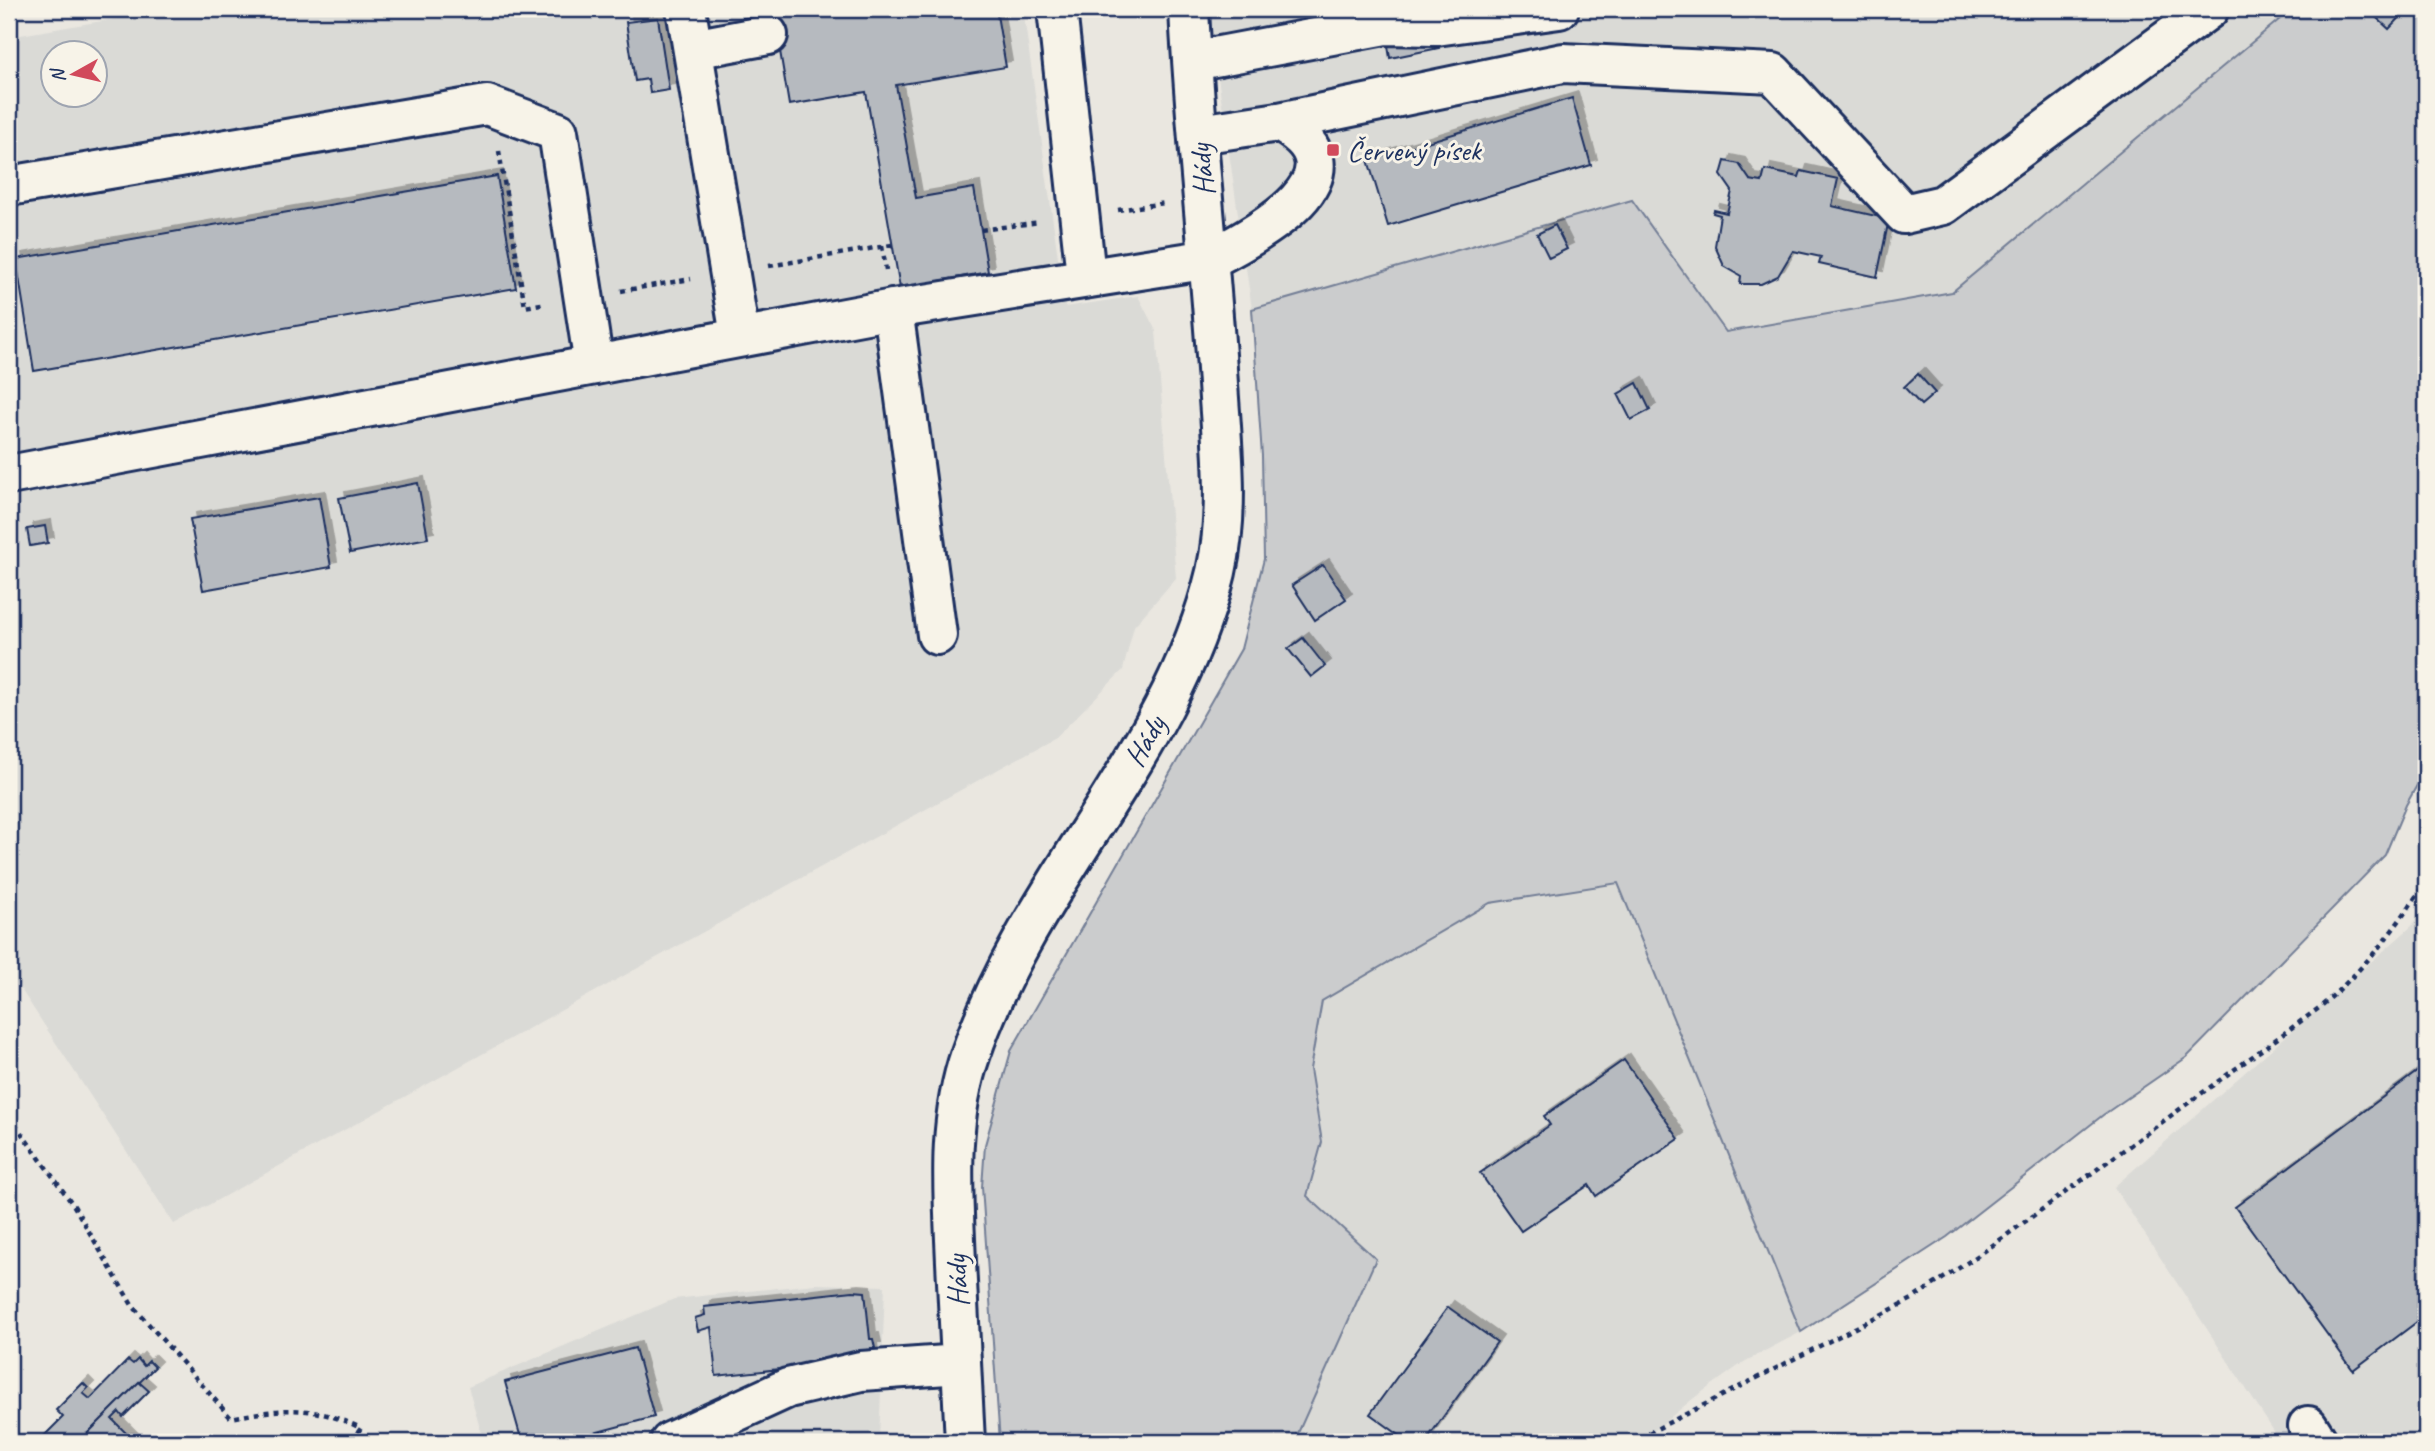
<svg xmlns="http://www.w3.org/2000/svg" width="2435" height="1451" viewBox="0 0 2435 1451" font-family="Caveat,sans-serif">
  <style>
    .built { fill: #dadad6; fill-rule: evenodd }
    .green { fill: #cbcccd; stroke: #737e96; stroke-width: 2 }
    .building { fill: #b6babf; stroke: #1b2f5e; stroke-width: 2; filter: url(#shadow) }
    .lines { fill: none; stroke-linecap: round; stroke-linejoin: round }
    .minor-casing { stroke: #1b2f5e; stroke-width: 44 }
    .path { stroke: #1b2f5e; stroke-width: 4.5; stroke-dasharray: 5 5; stroke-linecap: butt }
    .minor { stroke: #f7f3e8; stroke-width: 38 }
    .poi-dot { fill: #d1495b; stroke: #f7f3e8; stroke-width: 2.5 }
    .labels { text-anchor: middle; stroke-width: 6; stroke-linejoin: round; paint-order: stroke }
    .poi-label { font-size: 30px; fill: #1b2f5e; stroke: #f7f3e8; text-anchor: start }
    .street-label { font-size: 30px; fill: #1b2f5e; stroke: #f7f3e8 }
  </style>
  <defs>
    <filter id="shadow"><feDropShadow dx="6" dy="-6" stdDeviation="0" flood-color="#0004"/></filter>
  </defs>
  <rect width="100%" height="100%" fill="#eae7e0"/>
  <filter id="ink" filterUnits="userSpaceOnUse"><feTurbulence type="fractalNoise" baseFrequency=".0143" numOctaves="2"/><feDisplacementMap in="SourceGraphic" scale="14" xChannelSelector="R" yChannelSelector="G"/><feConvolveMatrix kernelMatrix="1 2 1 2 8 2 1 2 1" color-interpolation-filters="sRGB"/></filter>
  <g filter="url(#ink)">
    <g class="built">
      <path d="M172,9H1023L1065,307L1138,296L1156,331L1176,578L1134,626L1123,670L1055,738L174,1224L9,971V37ZM52,52H94V94H52Z"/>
      <path d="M1208,9H2292L1952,292L1726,332L1632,200L1252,309Z"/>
      <path d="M1618,883L1801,1332L1744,1362L1694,1398L1640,1442H1294L1376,1259L1306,1196L1322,1142L1310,1069L1322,1001L1490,903Z"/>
      <path d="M2426,898V1442H2306L2301,1435L2281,1442L2114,1187L2412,926Z"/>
      <path d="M815,1284L885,1286L879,1442H484L468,1387L674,1299Z"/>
    </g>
    <path class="green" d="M2292,9H2426V769L2406,805L2385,855L2187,1057L2103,1115L1947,1237L1801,1332L1618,883L1490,903L1322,1001L1310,1069L1322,1142L1307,1196L1376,1259L1294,1442H1000L982,1187L985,1145L1011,1051L1241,649L1264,559L1262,456L1252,309L1632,200L1726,332L1952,292Z"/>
    <g class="building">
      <path d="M773,9H996L1006,67L896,85L916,198L974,188L988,272L900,288L866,92L789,105Z"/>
      <path d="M1382,9H1433L1439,48L1390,58Z"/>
      <path d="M2367,9H2408L2389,29Z"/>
      <path d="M658,18L669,90L650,93L648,79L635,81L626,22Z"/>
      <path d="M1572,98L1591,165L1388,226L1368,160Z"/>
      <path d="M1725,161L1739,164L1750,180L1762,182L1765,170L1799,177L1801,171L1838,179L1832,206L1889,219L1877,277L1819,264L1821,257L1793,251L1778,276L1761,284H1740L1741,276L1724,266L1715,246L1720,215L1713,213L1714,210L1727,213L1732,191L1721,175Z"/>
      <path d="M497,176L516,288L34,371L16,259Z"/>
      <path d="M1555,225L1567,249L1549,258L1537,234Z"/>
      <path d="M1918,374L1935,393L1921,405L1904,387Z"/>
      <path d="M1637,383L1650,410L1631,420L1618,394Z"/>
      <path d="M418,483L428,538L350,553L339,498Z"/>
      <path d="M319,497L331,567L203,590L190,519Z"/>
      <path d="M45,526L48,543L30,546L27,529Z"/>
      <path d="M1323,565L1346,599L1315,620L1292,585Z"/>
      <path d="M1303,638L1325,666L1311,677L1288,649Z"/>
      <path d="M1624,1060L1679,1139L1596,1196L1589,1185L1521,1231L1480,1173L1550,1125L1544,1116Z"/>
      <path d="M2426,1065V1315L2353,1370L2235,1207Z"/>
      <path d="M853,1291L865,1292L870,1339H873L875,1348H871L872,1359L716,1376L711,1327L698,1331L695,1318L705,1315L704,1307Z"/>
      <path d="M1448,1307L1497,1342L1425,1442H1409L1370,1414Z"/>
      <path d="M635,1348L654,1417L560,1442H522L505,1382Z"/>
      <path d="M138,1359L144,1366L149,1361L155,1367L79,1442H38L63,1417L56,1410L83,1383L88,1388L83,1393L90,1399L128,1360L133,1364Z"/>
      <path d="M139,1382L149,1391L123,1417L119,1412L112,1419L133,1440L79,1442Z"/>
    </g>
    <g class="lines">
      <g class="minor-casing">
        <g id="minor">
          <path d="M686,9L740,336"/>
          <path d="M1057,9L1086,276"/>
          <path d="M693,49L768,35"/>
          <path d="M1193,61L1385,25L1436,26L1559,9"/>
          <path d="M1199,134L1279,122L1563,63L1773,73L1904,214L1943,205L2209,9"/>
          <path d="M9,186L487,105L558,132L594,365"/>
          <path d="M893,309L937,635"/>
          <path d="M9,475L893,309L1210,259C1257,235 1373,173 1279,122"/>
          <path d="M2308,1426L2318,1442"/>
          <path d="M670,1442L788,1388L861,1371L961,1364"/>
          <path id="s1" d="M965,1442C962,1382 959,1322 956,1262C953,1190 947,1122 971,1053C1030,881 1174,750 1216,572C1230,510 1222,446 1218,384C1210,259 1195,134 1189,9"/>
        </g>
      </g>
      <g class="path">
        <path d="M499,151L525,307L546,303"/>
        <path d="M1118,210L1165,203"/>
        <path d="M981,230L1040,222"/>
        <path d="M882,246L886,270"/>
        <path d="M769,266L892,245"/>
        <path d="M621,291L691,279"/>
        <path d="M9,1116L74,1206L132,1305L231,1418C285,1408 309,1404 361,1428L351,1442"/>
        <path d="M1631,1442L1912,1299L1982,1253L2319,1008C2362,971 2397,929 2426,880"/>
      </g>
      <use href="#minor" class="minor"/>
    </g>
  </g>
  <rect class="poi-dot" x="1326" y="143" width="14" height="14" rx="3.5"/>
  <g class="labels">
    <g class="poi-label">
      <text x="1347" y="160">Červený písek</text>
    </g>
    <g class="street-label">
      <text transform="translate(1202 170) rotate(-95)" y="10">Hády</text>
      <text dy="10" stroke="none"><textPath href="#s1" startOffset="749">Hády</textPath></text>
      <text transform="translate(957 1281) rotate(-93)" y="10">Hády</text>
    </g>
  </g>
  <rect width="2435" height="1451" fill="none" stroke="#f7f3e8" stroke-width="35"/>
  <rect x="18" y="18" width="2400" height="1416" fill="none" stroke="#1b2f5e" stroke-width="2.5" filter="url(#ink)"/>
  <g transform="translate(74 74) rotate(262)"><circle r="33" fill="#f7f3e8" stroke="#9fa5b1" stroke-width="2"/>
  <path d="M0-5L12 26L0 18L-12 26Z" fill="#d1495b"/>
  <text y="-10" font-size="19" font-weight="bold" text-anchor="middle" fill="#1b2f5e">N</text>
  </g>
</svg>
